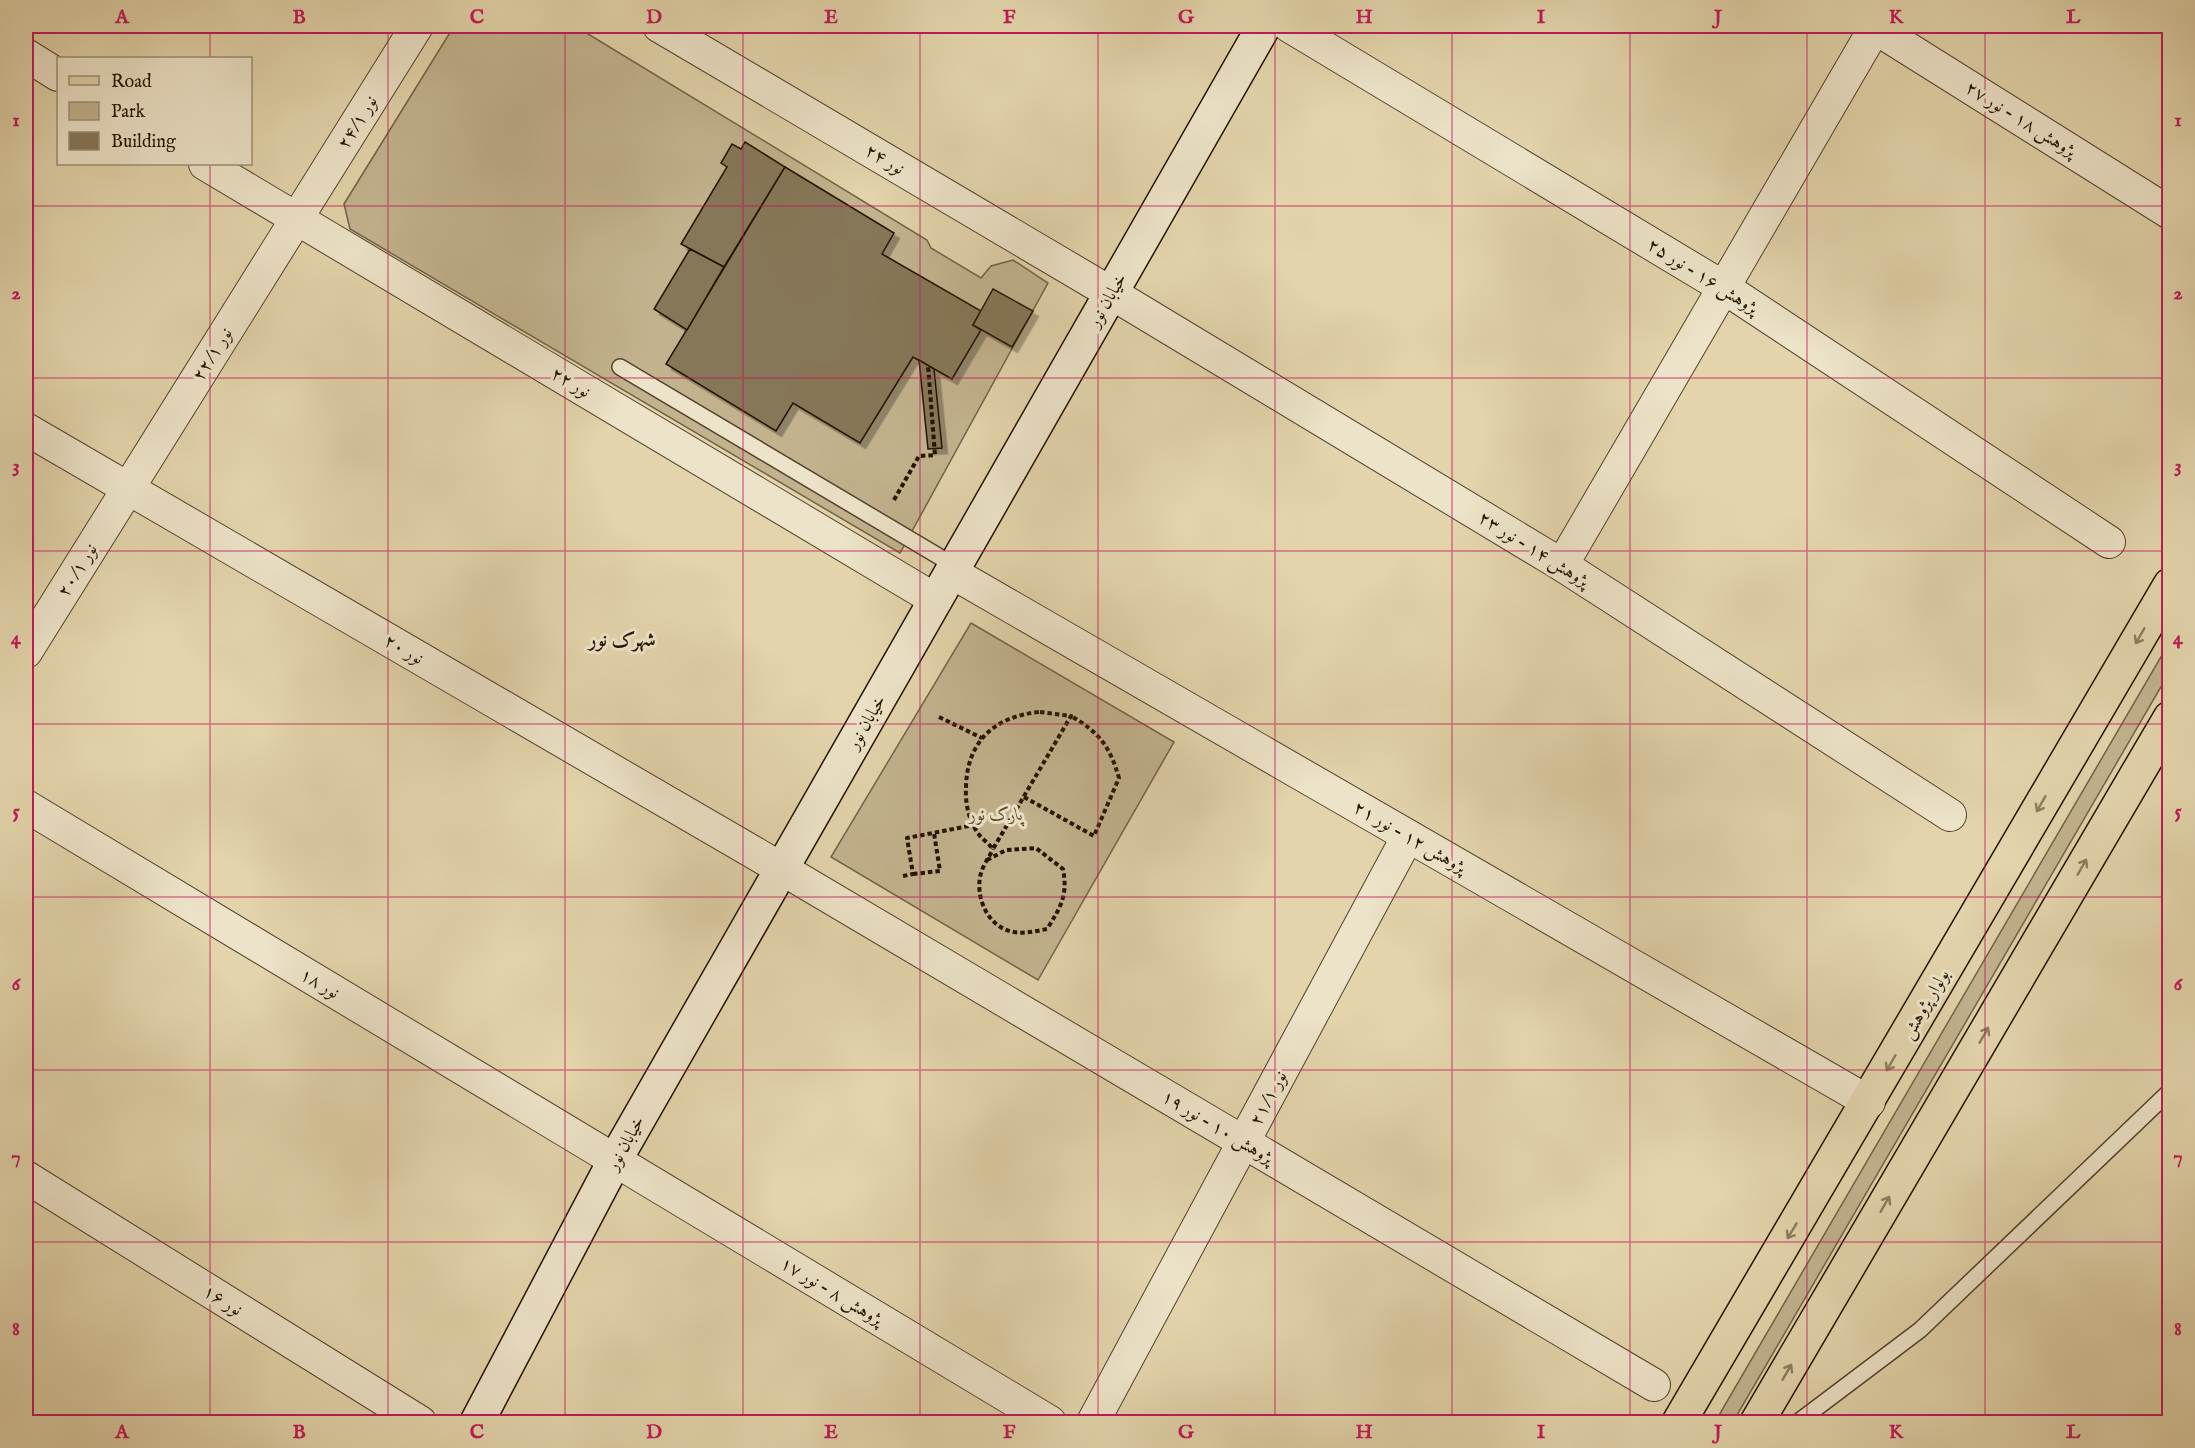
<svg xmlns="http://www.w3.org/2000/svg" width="2195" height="1448" viewBox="0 0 2195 1448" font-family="'IM FELL English',Amiri,serif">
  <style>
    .green { fill: #c2b38e; stroke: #726348; stroke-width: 1.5 }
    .building { fill: #867759; stroke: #221301; stroke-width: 1.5; filter: url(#shadow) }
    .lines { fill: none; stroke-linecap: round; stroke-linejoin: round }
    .service-casing { stroke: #52432c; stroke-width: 18 }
    .minor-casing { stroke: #52432c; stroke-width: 34 }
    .secondary-casing { stroke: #221301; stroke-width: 36 }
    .primary-casing { stroke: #221301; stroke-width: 36 }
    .path { stroke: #221301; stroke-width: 4; stroke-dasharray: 4.5 3; stroke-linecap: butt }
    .service { stroke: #ede3c8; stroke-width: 15 }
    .minor { stroke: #ede3c8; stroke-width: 32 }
    .secondary { stroke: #ede3c8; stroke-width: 33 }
    .primary { stroke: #e3d4ab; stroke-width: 33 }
    .oneway { stroke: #8c7d5e }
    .grid { fill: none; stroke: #c2185b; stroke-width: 1.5; stroke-opacity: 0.55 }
    .labels { text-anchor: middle; stroke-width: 6; stroke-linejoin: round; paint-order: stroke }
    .street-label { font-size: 18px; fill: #221301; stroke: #ede3c8 }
    .park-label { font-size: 18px; font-style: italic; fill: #5a4b32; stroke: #ede3c8 }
    .neighbourhood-label { font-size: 20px; font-weight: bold; fill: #221301; stroke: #ede3c8 }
    .neatline { fill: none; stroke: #c2185b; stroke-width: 2 }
    .grid-label { font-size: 20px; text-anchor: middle; font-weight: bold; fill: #c2185b }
  </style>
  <defs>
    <filter id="shadow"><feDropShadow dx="5.5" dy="5.5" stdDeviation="0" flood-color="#0004"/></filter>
  </defs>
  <rect width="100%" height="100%" fill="#e3d4ab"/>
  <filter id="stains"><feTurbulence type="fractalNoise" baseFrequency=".00333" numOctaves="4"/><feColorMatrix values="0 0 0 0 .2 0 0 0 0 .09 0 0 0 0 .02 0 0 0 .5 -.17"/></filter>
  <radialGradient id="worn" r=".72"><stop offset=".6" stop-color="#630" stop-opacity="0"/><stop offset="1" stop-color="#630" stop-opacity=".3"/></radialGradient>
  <g class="green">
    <path d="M454,26H575L927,240L931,248L981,278L991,266L1013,260L1048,283L900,553L350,229L344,204Z"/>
    <path d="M971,623L1174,742L1038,980L831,857Z"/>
    <path d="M2169,643V673L1733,1422H1715Z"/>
  </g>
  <g class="building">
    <path d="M745,142L785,167L724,267L681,244L727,167L721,163L732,144L741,149Z"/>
    <path d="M785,167L894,233L882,254L981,311L973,325L981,330L952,379L913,357L860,443L793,403L776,431L666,364Z"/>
    <path d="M690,249L724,267L687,330L654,309Z"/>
    <path d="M993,289L1033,311L1012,347L973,325Z"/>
    <path d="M919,360L934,369L942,448L928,449Z"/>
  </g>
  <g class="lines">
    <g class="service-casing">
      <g id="service">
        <path d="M620,367L955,566"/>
        <path d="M1798,1422L1920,1330L2170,1091"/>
      </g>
    </g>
    <g class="minor-casing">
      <g id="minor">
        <path d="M659,26L1111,293L1562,565L1950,815"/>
        <path d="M1289,26L1723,287L2109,542"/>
        <path d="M1872,26L2170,213"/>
        <path d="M26,55L58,75"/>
        <path d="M205,164L936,600"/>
        <path d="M26,429L782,869L1654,1385"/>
        <path d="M1562,565L1876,26"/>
        <path d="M951,572L1869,1102"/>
        <path d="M26,652L417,26"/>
        <path d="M26,806L1050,1422"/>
        <path d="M26,1177L420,1422"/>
        <path d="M1093,1422L1408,836"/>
      </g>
    </g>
    <g class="secondary-casing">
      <path id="secondary" d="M477,1422L615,1160L1264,26"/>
    </g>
    <g class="primary-casing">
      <g id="primary">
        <path d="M1679,1422L2170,585"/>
        <path d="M1757,1422L2170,718"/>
      </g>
    </g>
    <g class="path">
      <path d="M894,500L919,456L935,455L928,365"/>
      <path d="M1040,712L1071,716L993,849C989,844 984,840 980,836C969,822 965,804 966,787C967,741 995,716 1040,712Z"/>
      <path d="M939,717L982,738"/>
      <path d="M1024,797L1094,836L1119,778C1110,747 1100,733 1071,716"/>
      <path d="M987,860L1006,850L1036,848L1063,869C1068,895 1061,907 1047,929C1036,931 1025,934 1014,932C987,928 973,894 982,870C985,862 990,856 993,849"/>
      <path d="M913,874L940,871L934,833"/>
      <path d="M903,876L913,874L907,838L974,825"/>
    </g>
    <use href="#service" class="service"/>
    <use href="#minor" class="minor"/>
    <use href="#secondary" class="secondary"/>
    <use href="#primary" class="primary"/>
  </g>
  <defs><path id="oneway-shaft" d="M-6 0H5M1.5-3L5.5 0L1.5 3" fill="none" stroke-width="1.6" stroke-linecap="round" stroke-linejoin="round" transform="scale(1.5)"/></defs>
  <g class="oneway">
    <use href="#oneway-shaft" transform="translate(2140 636) rotate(120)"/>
    <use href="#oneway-shaft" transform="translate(2041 804) rotate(120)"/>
    <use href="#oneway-shaft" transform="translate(2082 867) rotate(-60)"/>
    <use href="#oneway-shaft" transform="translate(1984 1035) rotate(-60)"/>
    <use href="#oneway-shaft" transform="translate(1891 1063) rotate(120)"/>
    <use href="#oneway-shaft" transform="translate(1885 1204) rotate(-60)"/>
    <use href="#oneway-shaft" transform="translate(1792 1231) rotate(121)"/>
    <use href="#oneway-shaft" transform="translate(1787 1372) rotate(-60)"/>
  </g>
  <path class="grid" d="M210,26V58M388,26V1422M565,26V1422M743,26V1422M920,26V1422M1098,26V1422M1275,26V1422M1452,26V1422M1630,26V1422M1807,26V1422M1985,26V1422M210,164V1422M26,206H2170M26,378H2170M26,551H2170M26,724H2170M26,897H2170M26,1070H2170M26,1242H2170"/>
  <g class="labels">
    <g class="street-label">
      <text transform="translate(2021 119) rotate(32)" y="6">پژوهش ۱۸ - نور ۲۷</text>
      <text transform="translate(357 122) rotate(-58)" y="6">نور ۲۴/۱</text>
      <text transform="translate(885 159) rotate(31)" y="6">نور ۲۴</text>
      <text transform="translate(1703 276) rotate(32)" y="6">پژوهش ۱۶ - نور ۲۵</text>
      <text transform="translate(1107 300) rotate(-60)" y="6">خیابان نور</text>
      <text transform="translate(212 354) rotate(-58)" y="6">نور ۲۲/۱</text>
      <text transform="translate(571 382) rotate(31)" y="6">نور ۲۲</text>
      <text transform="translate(1534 549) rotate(32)" y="6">پژوهش ۱۴ - نور ۲۳</text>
      <text transform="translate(77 570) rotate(-58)" y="6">نور ۲۰/۱</text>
      <text transform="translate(404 649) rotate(30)" y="6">نور ۲۰</text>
      <text transform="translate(866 722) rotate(-60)" y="6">خیابان نور</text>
      <text transform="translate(1410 837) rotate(30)" y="6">پژوهش ۱۲ - نور ۲۱</text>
      <text transform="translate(320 983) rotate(31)" y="6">نور ۱۸</text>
      <text transform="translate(1925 1004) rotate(-60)" y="6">بولوار پژوهش</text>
      <text transform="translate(1268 1098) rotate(-62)" y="6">نور ۲۱/۱</text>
      <text transform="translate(1218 1127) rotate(31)" y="6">پژوهش ۱۰ - نور ۱۹</text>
      <text transform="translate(625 1143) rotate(-61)" y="6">خیابان نور</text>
      <text transform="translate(832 1291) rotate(31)" y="6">پژوهش ۸ - نور ۱۷</text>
      <text transform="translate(223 1300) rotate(32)" y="6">نور ۱۶</text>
    </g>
    <g class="park-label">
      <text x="996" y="820">پارک نور</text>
    </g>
    <g class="neighbourhood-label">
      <text x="622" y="646">شهرک نور</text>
    </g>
  </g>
  <rect width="2195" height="1448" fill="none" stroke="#e3d4ab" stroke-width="66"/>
  <rect x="57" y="57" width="195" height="108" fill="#ede3c8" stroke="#9c9078" stroke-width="1.5"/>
  <rect x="69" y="76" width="30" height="9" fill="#e3d4ab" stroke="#9c9078" stroke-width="1.5"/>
  <text x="111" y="87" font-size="18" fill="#221301">Road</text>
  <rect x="69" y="102" width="30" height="18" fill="#c2b38e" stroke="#9c9078" stroke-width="1.5"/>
  <text x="111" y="117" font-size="18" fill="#221301">Park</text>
  <rect x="69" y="132" width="30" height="18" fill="#867759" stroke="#9c9078" stroke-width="1.5"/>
  <text x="111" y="147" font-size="18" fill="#221301">Building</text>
  <rect x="33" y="33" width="2129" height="1382" class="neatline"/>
  <g class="grid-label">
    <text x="122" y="23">A</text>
    <text x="299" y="23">B</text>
    <text x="477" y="23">C</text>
    <text x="654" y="23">D</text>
    <text x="831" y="23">E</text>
    <text x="1009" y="23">F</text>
    <text x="1186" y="23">G</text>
    <text x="1364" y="23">H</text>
    <text x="1541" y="23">I</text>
    <text x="1718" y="23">J</text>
    <text x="1896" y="23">K</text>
    <text x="2073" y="23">L</text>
    <text x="16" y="126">1</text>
    <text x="2178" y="126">1</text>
    <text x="16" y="299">2</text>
    <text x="2178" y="299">2</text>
    <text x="16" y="472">3</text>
    <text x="2178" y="472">3</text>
    <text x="16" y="644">4</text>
    <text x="2178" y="644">4</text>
    <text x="16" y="817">5</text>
    <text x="2178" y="817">5</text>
    <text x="16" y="990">6</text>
    <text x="2178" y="990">6</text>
    <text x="16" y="1163">7</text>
    <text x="2178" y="1163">7</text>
    <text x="16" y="1335">8</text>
    <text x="2178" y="1335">8</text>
    <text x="122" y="1438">A</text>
    <text x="299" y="1438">B</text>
    <text x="477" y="1438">C</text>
    <text x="654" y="1438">D</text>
    <text x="831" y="1438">E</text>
    <text x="1009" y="1438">F</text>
    <text x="1186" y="1438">G</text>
    <text x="1364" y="1438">H</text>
    <text x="1541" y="1438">I</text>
    <text x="1718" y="1438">J</text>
    <text x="1896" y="1438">K</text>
    <text x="2073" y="1438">L</text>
  </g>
  <rect width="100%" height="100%" filter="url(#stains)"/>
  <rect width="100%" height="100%" fill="url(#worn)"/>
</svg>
